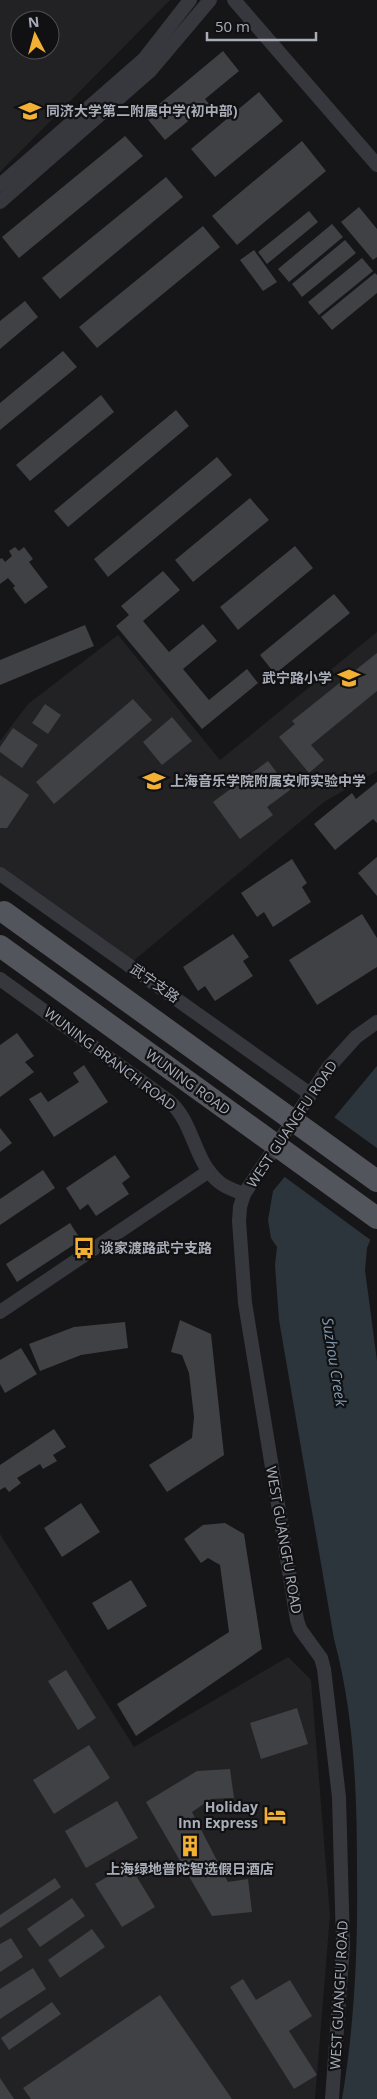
<svg xmlns="http://www.w3.org/2000/svg" width="377" height="2099" viewBox="0 0 377 2099" font-family="'Open Sans','Noto Sans SC',sans-serif">
  <style>
    .built { fill: #222225; fill-rule: evenodd }
    .water { fill: #2c353c }
    .pier { fill: #161618 }
    .building { fill: #404145 }
    .lines { fill: none; stroke-linecap: round; stroke-linejoin: round }
    .street { stroke: #37383d; stroke-width: 14 }
    .primary-bridge { stroke: #53555c; stroke-width: 22 }
    .labels { text-anchor: middle; stroke-width: 4.5; stroke-linejoin: round; paint-order: stroke }
    .poi-label { font-size: 14px; font-weight: bold; fill: #a8adb8; stroke: #111113; text-anchor: start }
    .street-label { font-size: 14px; fill: #a8adb8; stroke: #111113 }
    .water-label { font-size: 15px; font-style: italic; fill: #7f9bb3; stroke: #111113 }
  </style>
  <rect width="100%" height="100%" fill="#161618"/>
  <g class="built">
    <path d="M0,0H170L0,172ZM20,20H50V50H20Z"/>
    <path d="M377,632V771L324,802L132,962L0,871V741L28,704L118,635L220,760Z"/>
    <path d="M0,1534L134,1747L288,1657L311,1680L330,1915L315,2099H0Z"/>
  </g>
  <path class="water" d="M377,1066V1223L367,1248L365,1270L377,1361V2099H342C355,2022 358,1946 357,1868C357,1791 354,1713 334,1639L279,1320L275,1265L277,1247L271,1238L268,1220L273,1191Z"/>
  <path class="pier" d="M331,1115L377,1148V1228L372,1241L282,1175Z"/>
  <g class="building">
    <path d="M223,51L239,71L205,99L209,104L165,140L145,116Z"/>
    <path d="M259,92L283,121L215,177L191,149Z"/>
    <path d="M125,136L143,156L19,258L2,237Z"/>
    <path d="M302,141L326,171L237,245L212,216Z"/>
    <path d="M166,177L183,197L60,299L42,278Z"/>
    <path d="M359,207L377,229V257L373,260L341,222Z"/>
    <path d="M309,211L318,222L267,264L258,252Z"/>
    <path d="M332,224L343,237L289,282L278,269Z"/>
    <path d="M203,226L220,247L97,348L79,327Z"/>
    <path d="M345,240L356,253L302,297L292,284Z"/>
    <path d="M254,250L277,282L263,291L240,260Z"/>
    <path d="M362,258L373,271L319,315L308,302Z"/>
    <path d="M375,273L377,275V293L332,330L321,317Z"/>
    <path d="M25,301L38,317L0,349V321Z"/>
    <path d="M63,351L77,367L0,430V403Z"/>
    <path d="M101,395L114,412L30,481L16,465Z"/>
    <path d="M176,410L189,426L68,527L54,511Z"/>
    <path d="M217,457L232,475L108,577L94,559Z"/>
    <path d="M250,498L269,520L193,582L175,560Z"/>
    <path d="M295,546L313,568L238,630L220,607Z"/>
    <path d="M15,547L19,551L24,547L33,559L29,562L48,587L25,604L13,588L15,586L8,578L0,584V559L2,558L5,562L12,556L9,551Z"/>
    <path d="M163,571L180,590L143,621L169,652L203,624L217,641L183,669L209,700L247,669L258,683L202,729L116,626L129,615L121,606Z"/>
    <path d="M334,594L350,613L275,674L260,655Z"/>
    <path d="M85,625L94,646L0,685V660Z"/>
    <path d="M377,653V691L311,745L324,760L309,773L279,737L295,724L292,721Z"/>
    <path d="M133,699L152,720L54,804L36,782Z"/>
    <path d="M45,704L61,715L48,734L32,723Z"/>
    <path d="M172,717L192,741L162,765L143,742Z"/>
    <path d="M13,728L38,745L22,768L0,752V747Z"/>
    <path d="M268,761L290,790L267,807L273,815L240,839L213,802Z"/>
    <path d="M0,775L29,795L7,828H0Z"/>
    <path d="M377,782V823L373,819L335,850L314,824L352,793L356,799Z"/>
    <path d="M377,857V896L358,873Z"/>
    <path d="M292,859L307,883L302,887L311,902L273,927L264,912L257,917L241,893Z"/>
    <path d="M362,914L377,938V967L317,1005L289,960Z"/>
    <path d="M233,934L249,957L243,961L253,976L215,1001L205,986L198,991L183,967Z"/>
    <path d="M17,1033L34,1056L25,1062L34,1072L0,1097V1045Z"/>
    <path d="M84,1065L108,1102L54,1137L29,1099L41,1092L48,1102L79,1082L73,1073Z"/>
    <path d="M0,1128L12,1143L0,1152Z"/>
    <path d="M115,1155L130,1177L122,1183L129,1194L96,1216L88,1204L80,1210L66,1188Z"/>
    <path d="M43,1170L55,1188L0,1225V1199Z"/>
    <path d="M70,1223L81,1240L17,1282L6,1264Z"/>
    <path d="M180,1320L211,1334L224,1455L167,1492L149,1465L192,1438L194,1417L189,1373L182,1355L171,1352Z"/>
    <path d="M125,1322L128,1348L81,1355L40,1371L29,1344L74,1327Z"/>
    <path d="M21,1348L37,1374L5,1393L0,1384V1360Z"/>
    <path d="M54,1429L66,1447L53,1455L57,1461L43,1469L40,1464L17,1478L21,1483L9,1492L5,1487L0,1490V1465Z"/>
    <path d="M81,1503L100,1532L62,1557L44,1528Z"/>
    <path d="M225,1523L244,1534L262,1649L136,1736L117,1704L229,1632L220,1565L208,1558L201,1563L184,1539L203,1525Z"/>
    <path d="M131,1580L147,1606L108,1630L92,1603Z"/>
    <path d="M66,1670L96,1718L78,1730L48,1681Z"/>
    <path d="M297,1708L308,1744L261,1759L250,1723Z"/>
    <path d="M89,1745L110,1778L54,1814L33,1780Z"/>
    <path d="M230,1769L234,1798L211,1799L192,1812L228,1882L248,1879L252,1912L212,1916L146,1802L197,1771Z"/>
    <path d="M117,1801L138,1838L86,1868L65,1831Z"/>
    <path d="M129,1864L155,1907L122,1927L95,1884Z"/>
    <path d="M55,1878L61,1887L0,1928V1915Z"/>
    <path d="M72,1898L85,1916L40,1947L27,1929Z"/>
    <path d="M92,1929L105,1947L60,1978L48,1960Z"/>
    <path d="M11,1938L23,1957L0,1972V1944Z"/>
    <path d="M33,1968L46,1989L0,2019V1989Z"/>
    <path d="M243,1979L256,2000L290,1980L312,2016L289,2031L317,2075L294,2089L230,1987Z"/>
    <path d="M160,1995L232,2099H31L23,2088Z"/>
    <path d="M52,2002L61,2014L9,2050L1,2038Z"/>
    <path d="M0,2078L14,2099H0Z"/>
  </g>
  <g class="lines">
    <g class="street">
      <path d="M234,0L377,165"/>
      <path d="M0,185L144,59L190,0"/>
      <path d="M0,202L150,71L210,0"/>
      <path d="M0,874L310,1094"/>
      <path d="M0,979L170,1102C194,1123 194,1162 219,1182C226,1188 236,1191 244,1194"/>
      <path d="M0,1312L209,1171"/>
      <path d="M332,2099L343,1945L339,1797L324,1669L321,1658L300,1629L297,1620L245,1303L239,1221L240,1207L244,1194L328,1068L356,1037L377,1022"/>
    </g>
    <g class="primary-bridge">
      <path d="M4,912L377,1181"/>
      <path d="M0,946L377,1218"/>
    </g>
  </g>
  <defs>
    <g id="school-bare" transform="scale(1.725)"><path d="M0-5L7-2L0 1L-7-2ZM-4 1L0 2.5L4 1V4Q0 6-4 4Z" fill="#f2b134" stroke="#111113" stroke-width="2.5" paint-order="stroke"/></g>
    <g id="bus-bare" transform="scale(1.725)"><path d="M-5-6H5V4H4V6H2V4H-2V6H-4V4H-5ZM-3.5-4V0h7V-4ZM-3.5 1.2v1.5H-2V1.2ZM2 1.2v1.5H3.5V1.2Z" fill="#f2b134" stroke="#111113" stroke-width="2.5" paint-order="stroke"/></g>
    <g id="hotel-bare" transform="scale(1.725)"><path d="M-6-4.5h1.5V1H6V5H4.5V3h-9V5H-6ZM-4 0a1.8 1.8 0 1 1 3.6 0ZM.5 0V-2.5h3Q6-2.5 6 0Z" fill="#f2b134" stroke="#111113" stroke-width="2.5" paint-order="stroke"/></g>
    <g id="building-bare" transform="scale(1.725)"><path d="M-4-6H4V6H1V3H-1V6H-4ZM-2.5-4.3h1.7v1.8h-1.7ZM.8-4.3h1.7v1.8H.8ZM-2.5-1h1.7V.8h-1.7ZM.8-1h1.7V.8H.8Z" fill="#f2b134" stroke="#111113" stroke-width="2.5" paint-order="stroke"/></g>
  </defs>
  <g fill-rule="evenodd">
    <use href="#school-bare" x="30" y="111"/>
    <use href="#school-bare" x="349" y="678"/>
    <use href="#school-bare" x="154" y="781"/>
    <use href="#bus-bare" x="84" y="1248"/>
    <use href="#hotel-bare" x="275" y="1815"/>
    <use href="#building-bare" x="190" y="1846"/>
  </g>
  <g class="labels">
    <g class="poi-label">
      <text x="46" y="116">同济大学第二附属中学(初中部)</text>
      <text x="332" y="683" text-anchor="end">武宁路小学</text>
      <text x="170" y="786">上海音乐学院附属安师实验中学</text>
      <text x="100" y="1253">谈家渡路武宁支路</text>
      <text x="258" y="1812" text-anchor="end">Holiday<tspan x="258" dy="16">Inn Express</tspan></text>
      <text x="190" y="1874" text-anchor="middle">上海绿地普陀智选假日酒店</text>
    </g>
    <g class="street-label">
      <text transform="translate(155 983) rotate(35)" y="5">武宁支路</text>
      <text transform="translate(110 1059) rotate(37)" y="5">WUNING BRANCH ROAD</text>
      <text transform="translate(188 1082) rotate(36)" y="5">WUNING ROAD</text>
      <text transform="translate(292 1124) rotate(-56)" y="5">WEST GUANGFU ROAD</text>
      <text transform="translate(284 1540) rotate(80)" y="5">WEST GUANGFU ROAD</text>
      <text transform="translate(339 1995) rotate(-87)" y="5">WEST GUANGFU ROAD</text>
    </g>
    <g class="water-label">
      <text transform="translate(334 1362) rotate(81)" y="5">Suzhou Creek</text>
    </g>
  </g>
  <g transform="translate(35 35) rotate(354)"><circle r="24" fill="#111113" stroke="#4d4f55"/>
  <path d="M0-4L9 19L0 12L-9 19Z" fill="#f2b134"/>
  <text y="-8" font-size="14" font-weight="bold" text-anchor="middle" fill="#a8adb8">N</text>
  </g>
  <path d="M207 32v8h109v-8" fill="none" stroke="#a8adb8" stroke-width="2.5"/>
  <text x="215" y="32" font-size="15" fill="#a8adb8" stroke="#111113" stroke-width="4" paint-order="stroke">50 m</text>
</svg>
